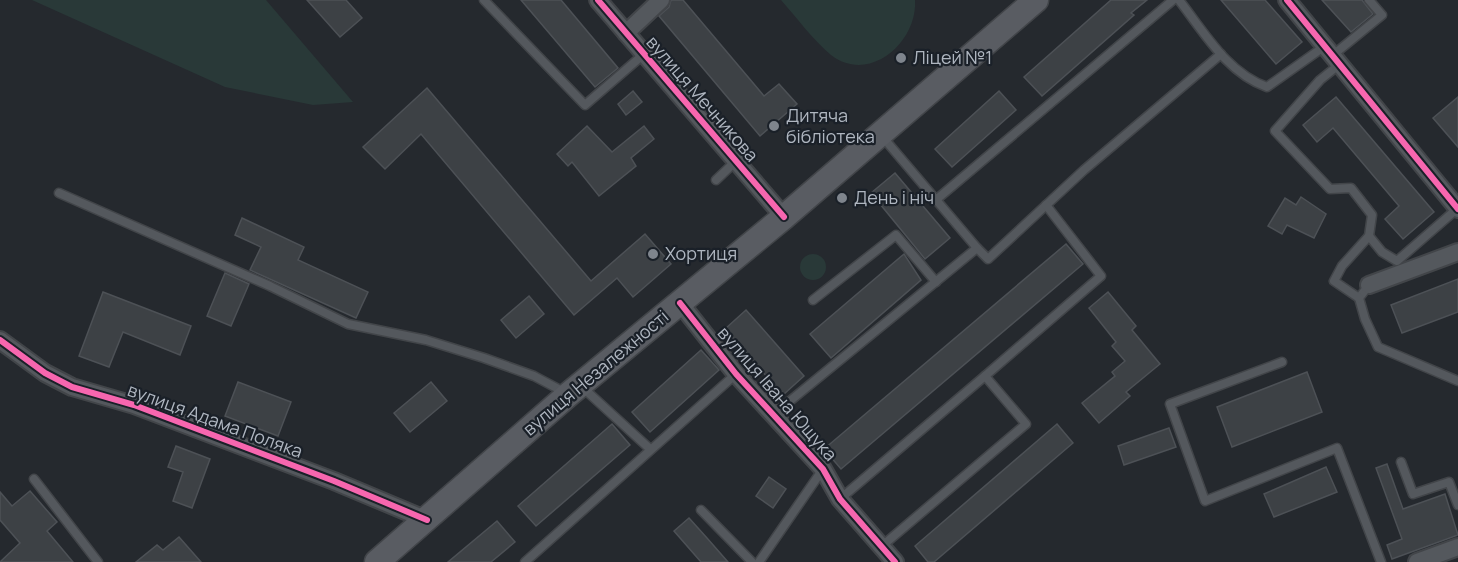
<svg xmlns="http://www.w3.org/2000/svg" width="1458" height="562" viewBox="0 0 1458 562" font-family="Manrope,sans-serif">
  <style>
    .green { fill: #293938 }
    .building { fill: #3d4145; stroke: #4d5156; stroke-width: 1.5 }
    .lines { fill: none; stroke-linecap: round; stroke-linejoin: round }
    .service-casing { stroke: #424549; stroke-width: 11 }
    .minor-casing { stroke: #424549; stroke-width: 20 }
    .secondary-casing { stroke: #424549; stroke-width: 27 }
    .service { stroke: #54585d; stroke-width: 8 }
    .minor { stroke: #54585d; stroke-width: 16 }
    .secondary { stroke: #595c62; stroke-width: 24 }
    .cycleway-casing { stroke: #1a2028; stroke-width: 10 }
    .cycleway { stroke: #f766af; stroke-width: 6 }
    .poi-dot { fill: #7f858d; stroke: #1a2028; stroke-width: 2 }
    .labels { text-anchor: middle; stroke-width: 4.5; stroke-linejoin: round; paint-order: stroke }
    .poi-label { font-size: 18px; fill: #afb6c0; stroke: #1a2028; text-anchor: start }
    .street-label { font-size: 18px; fill: #afb6c0; stroke: #1a2028 }
  </style>
  <rect width="100%" height="100%" fill="#25292e"/>
  <g class="green">
    <path d="M32,0H266L353,102L313,105L225,87Z"/>
    <path d="M781,0H915C918,41 870,85 831,55C813,40 797,18 781,0Z"/>
    <circle cx="813" cy="267" r="13"/>
  </g>
  <g class="building">
    <path d="M307,0H346L362,18L340,37Z"/>
    <path d="M521,0H561L618,68L595,87Z"/>
    <path d="M671,0H683L764,96L779,84L797,104L760,136L659,16L669,7Z"/>
    <path d="M1111,0H1147L1131,13L1134,15L1042,96L1024,77Z"/>
    <path d="M1221,0H1265L1302,42L1276,64Z"/>
    <path d="M1322,0H1362L1373,14L1351,32Z"/>
    <path d="M427,88L591,281L645,234L671,264L633,297L617,278L574,315L421,134L385,169L363,147Z"/>
    <path d="M633,91L642,102L626,115L618,104Z"/>
    <path d="M999,91L1016,110L952,167L935,149Z"/>
    <path d="M1336,97L1434,212L1403,239L1385,219L1399,206L1333,128L1317,142L1303,125Z"/>
    <path d="M1458,97V147L1433,118Z"/>
    <path d="M587,126L612,152L644,126L654,139L631,158L636,166L599,196L572,162L568,166L557,154Z"/>
    <path d="M895,173L950,238L925,259L871,193Z"/>
    <path d="M1301,197L1326,214L1314,238L1287,225L1282,234L1268,226L1285,198L1296,205Z"/>
    <path d="M242,218L304,247L298,260L368,292L356,318L250,270L261,247L235,235Z"/>
    <path d="M1066,244L1083,264L841,469L824,449Z"/>
    <path d="M904,254L921,280L831,358L810,334Z"/>
    <path d="M225,273L249,284L231,326L207,316Z"/>
    <path d="M1458,279V312L1402,333L1391,305Z"/>
    <path d="M103,292L191,326L180,355L123,332L109,367L79,356Z"/>
    <path d="M1108,292L1136,326L1132,330L1160,364L1126,392L1130,396L1099,423L1082,403L1115,376L1112,372L1125,361L1112,346L1116,342L1089,308Z"/>
    <path d="M529,296L544,314L516,338L501,320Z"/>
    <path d="M746,310L804,376L783,395L725,329Z"/>
    <path d="M701,350L719,370L650,432L632,412Z"/>
    <path d="M1307,372L1322,412L1232,447L1217,407Z"/>
    <path d="M238,382L291,402L278,436L225,416Z"/>
    <path d="M431,382L447,401L410,432L394,413Z"/>
    <path d="M612,424L630,445L536,526L518,506Z"/>
    <path d="M1057,424L1073,443L934,562H928L915,546Z"/>
    <path d="M1169,428L1176,447L1124,465L1118,446Z"/>
    <path d="M176,446L210,459L192,508L173,501L183,472L168,467Z"/>
    <path d="M1387,464L1403,509L1445,494L1458,535L1392,559L1387,545L1402,539L1376,468Z"/>
    <path d="M1326,467L1337,492L1274,517L1264,494Z"/>
    <path d="M769,477L786,489L773,508L756,496Z"/>
    <path d="M30,491L57,522L47,531L73,562H0L20,543L0,520V492L12,506Z"/>
    <path d="M689,518L707,538L728,562H701L674,531Z"/>
    <path d="M497,521L515,542L491,562H448Z"/>
    <path d="M179,537L201,562H136L157,545L163,550Z"/>
  </g>
  <g class="lines">
    <g class="service-casing">
      <g id="service">
        <path d="M484,0L585,105L644,54"/>
        <path d="M1179,0C1204,32 1227,73 1267,87L1325,46"/>
        <path d="M1333,55L1382,15L1369,0"/>
        <path d="M1340,64L1320,80L1275,131L1330,189L1351,188L1372,215L1369,236"/>
        <path d="M716,180L736,161"/>
        <path d="M59,193L270,286L348,324L426,340L484,358L534,376L566,393"/>
        <path d="M937,199L1173,0"/>
        <path d="M977,248L988,259L1084,170L1221,54"/>
        <path d="M1369,285L1359,298L1365,319L1378,347L1458,381"/>
        <path d="M1359,298L1334,281L1342,266L1369,236L1382,252L1397,261L1458,208"/>
        <path d="M813,300L896,235L936,282"/>
        <path d="M1282,362L1170,404L1205,501L1337,448L1381,562"/>
        <path d="M985,376L1101,276L1046,205"/>
        <path d="M581,386L650,449"/>
        <path d="M774,414L977,248L881,135"/>
        <path d="M1401,462L1413,494L1449,482L1458,505"/>
        <path d="M34,479L98,562"/>
        <path d="M840,499L985,376L1026,424L882,546"/>
        <path d="M701,510L752,562"/>
        <path d="M525,562L736,374"/>
        <path d="M759,562L823,469"/>
      </g>
    </g>
    <g class="minor-casing">
      <g id="minor">
        <path d="M598,0L784,217"/>
        <path d="M1287,0L1458,209"/>
        <path d="M626,33L661,0"/>
        <path d="M1369,285L1458,252"/>
        <path d="M680,303L736,374L823,469L840,499L895,562"/>
        <path d="M0,340L45,373L72,387L134,405L334,481L427,520"/>
        <path d="M1417,562L1458,547"/>
      </g>
    </g>
    <g class="secondary-casing">
      <path id="secondary" d="M377,562L569,394L784,217L1036,0"/>
    </g>
    <use href="#service" class="service"/>
    <use href="#minor" class="minor"/>
    <use href="#secondary" class="secondary"/>
    <g class="cycleway-casing">
      <g id="cycleway">
        <path d="M598,0L784,217"/>
        <path d="M1287,0L1458,209"/>
        <path d="M680,303L736,374L823,469L840,499L895,562"/>
        <path d="M0,340L45,373L72,387L134,405L334,481L427,520"/>
      </g>
    </g>
    <use href="#cycleway" class="cycleway"/>
  </g>
  <g class="poi-dot">
    <circle cx="901" cy="58" r="6"/>
    <circle cx="774" cy="126" r="6"/>
    <circle cx="842" cy="198" r="6"/>
    <circle cx="653" cy="254" r="6"/>
  </g>
  <g class="labels">
    <g class="poi-label">
      <text x="913" y="64">Ліцей №1</text>
      <text x="786" y="122">Дитяча<tspan x="786" dy="21">бібліотека</tspan></text>
      <text x="854" y="204">День і ніч</text>
      <text x="665" y="260">Хортиця</text>
    </g>
    <g class="street-label">
      <text transform="translate(702 99) rotate(49)" y="6">вулиця Мечникова</text>
      <text transform="translate(596 373) rotate(-40)" y="6">вулиця Незалежності</text>
      <text transform="translate(777 394) rotate(49)" y="6">вулиця Івана Ющука</text>
      <text transform="translate(215 421) rotate(20)" y="6">вулиця Адама Поляка</text>
    </g>
  </g>
</svg>
